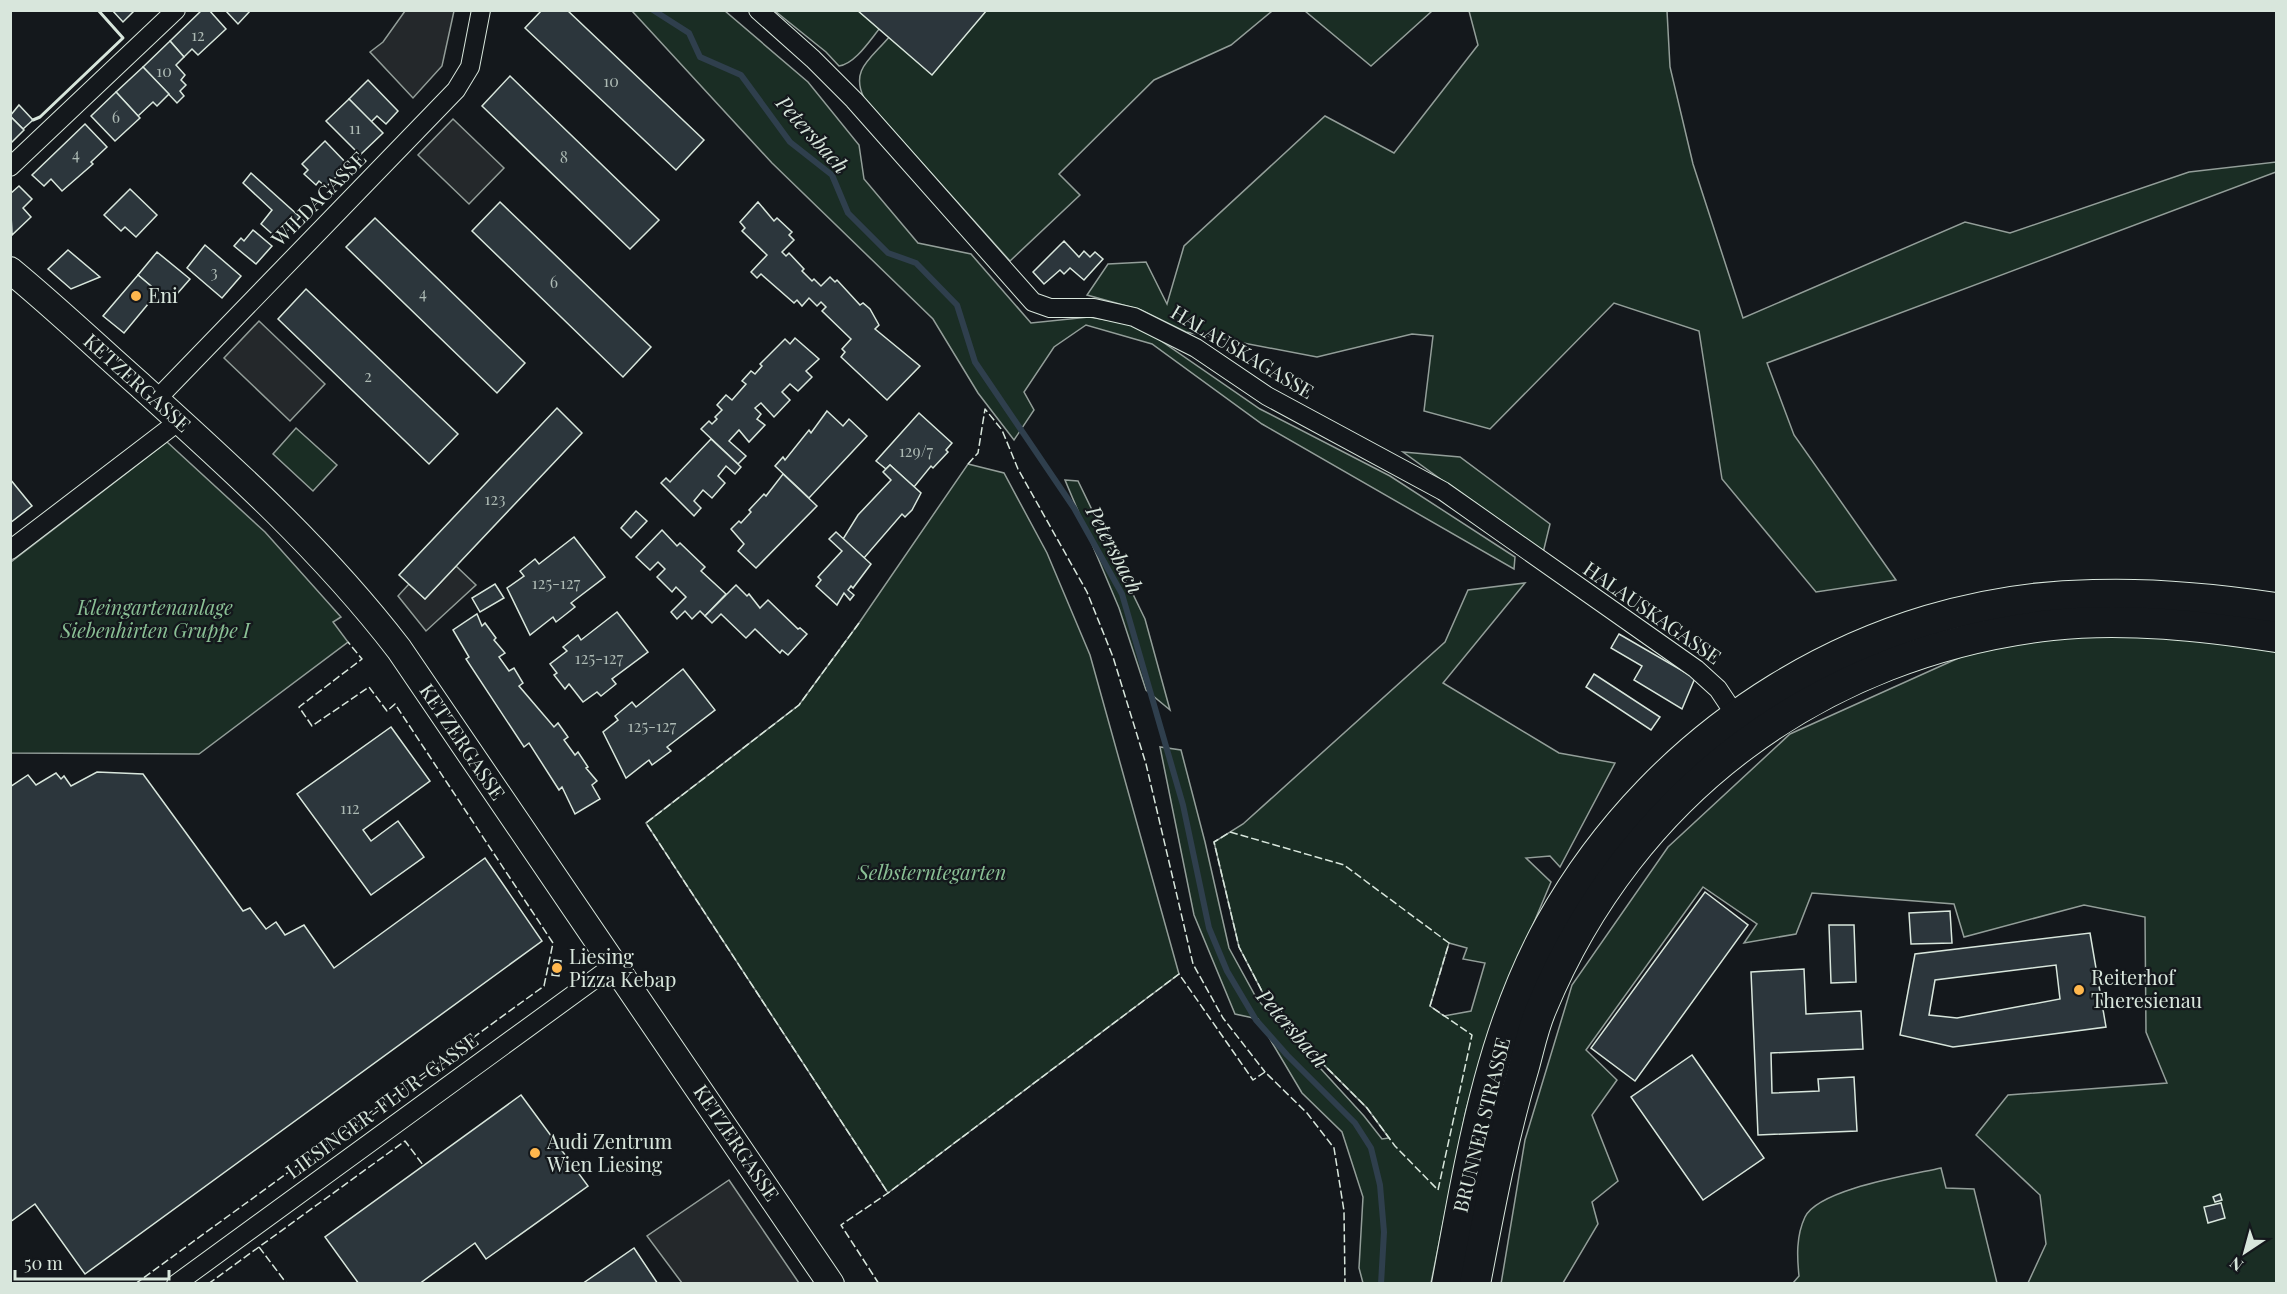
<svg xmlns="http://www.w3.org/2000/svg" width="2287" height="1294" viewBox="0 0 2287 1294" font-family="'Playfair Display',serif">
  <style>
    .green { fill: #1a2d24; stroke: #939e99; stroke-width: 1.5; fill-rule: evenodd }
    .parking { fill: #24282b; stroke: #939e99; stroke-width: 1.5 }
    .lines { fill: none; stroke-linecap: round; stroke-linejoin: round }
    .stream { stroke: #2f3f4d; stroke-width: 6 }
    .building { fill: #2c363c; stroke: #d8e6dc; stroke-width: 1.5; fill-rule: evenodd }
    .minor-casing { stroke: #d8e6dc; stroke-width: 20 }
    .secondary-casing { stroke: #d8e6dc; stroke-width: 28 }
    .primary-casing { stroke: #d8e6dc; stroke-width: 32 }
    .minor { stroke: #14181c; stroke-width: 18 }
    .secondary { stroke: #14181c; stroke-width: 26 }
    .primary { stroke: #14181c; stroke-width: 30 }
    .fence { stroke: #d8e6dc; stroke-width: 1.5; stroke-dasharray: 8 3; stroke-linecap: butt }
    .wall { stroke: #d8e6dc; stroke-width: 3 }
    .poi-dot { fill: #ffb74d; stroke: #14181c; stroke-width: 2 }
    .labels { text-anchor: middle; stroke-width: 4.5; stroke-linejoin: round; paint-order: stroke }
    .number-label { font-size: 16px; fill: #adbab4 }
    .street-label { font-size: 20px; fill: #d8e6dc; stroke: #14181c }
    .poi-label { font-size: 20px; fill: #d8e6dc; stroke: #14181c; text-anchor: start }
    .park-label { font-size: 20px; font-style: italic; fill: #8ac095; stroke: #14181c }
    .water-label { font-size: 21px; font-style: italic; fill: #d8e6dc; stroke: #14181c }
  </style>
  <rect width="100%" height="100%" fill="#14181c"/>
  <g class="green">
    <path d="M632,11H725L808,82L859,145L864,179L918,243L971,254L1031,323L1089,317L1138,325L1260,409L1390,476L1515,557L1514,569L1262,424L1152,344L1086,325L1054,347L1024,392L1034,410L1014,440L978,393L933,319L772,163Z"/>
    <path d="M775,11H1272L1231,45L1154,80L1059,174L1080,195L1010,261L864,98C850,69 871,59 890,36L880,28C870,40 855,64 839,66L826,52Z"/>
    <path d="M1305,11H1432L1371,66Z"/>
    <path d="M1469,11H1667L1670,67L1693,164L1743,318L1965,222L2010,233L2189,172L2276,162V172L1767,363L1794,435L1896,580L1816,592L1722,479L1699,331L1614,303L1490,429L1424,411L1433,336L1412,334L1317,357L1186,332L1141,310L1087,295L1108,264L1146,262L1167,304L1184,246L1325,116L1394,153L1478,45Z"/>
    <path d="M296,428L337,465L313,491L273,454Z"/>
    <path d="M167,442L265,532L341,617L333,622L348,642L199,754L11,753V562Z"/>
    <path d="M1403,452L1460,457L1550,524L1543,553Z"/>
    <path d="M968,464L1004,473L1047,553L1090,655L1179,974L888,1193L646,823L799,705L859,623Z"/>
    <path d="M1065,480L1078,481L1145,619L1170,710L1146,690L1119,608Z"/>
    <path d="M1525,583L1443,683L1559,753L1615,763L1560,867L1550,856L1526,858L1551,882L1492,1022L1466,1110L1431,1283H1363L1359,1268L1363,1197L1342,1132L1302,1093L1258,1019L1235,1014L1194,915L1160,747L1181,750L1205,842L1229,948L1257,999L1364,1116L1382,1139L1389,1138L1367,1108L1299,1040L1265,997L1239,947L1214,842L1243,824L1445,642L1468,590ZM1449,943L1467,948L1463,959L1485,963L1471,1011L1444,1016L1430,1006Z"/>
    <path d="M2081,636L2201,638L2276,650V1283H2028L2046,1244L2040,1195L1976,1135L2008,1095L2167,1083L2146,1032L2145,917L2084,905L1964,937L1954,904L1812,893L1796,934L1744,943L1757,924L1703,887L1586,1050L1617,1080L1592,1115L1618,1181L1592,1202L1598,1224L1563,1283L1501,1284L1525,1140L1572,985L1668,847L1790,734L1963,656L1994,645Z"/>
    <path d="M1941,1168L1946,1188L1974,1189L1997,1283H1793L1799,1276C1797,1257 1796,1236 1805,1217C1819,1189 1910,1175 1941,1168Z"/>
  </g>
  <g class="parking">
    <path d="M405,11H454L442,66L413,98L370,52L383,42Z"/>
    <path d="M453,119L504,168L469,204L418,155Z"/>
    <path d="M259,321L325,384L290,421L224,358Z"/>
    <path d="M456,566L476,585L426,631L398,596L409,584L425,599Z"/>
    <path d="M729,1180L799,1283H682L647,1236Z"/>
  </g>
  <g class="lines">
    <path class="stream" d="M653,10L689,33L700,57L741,75L790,142L832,175L848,213L888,253L916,263L957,305L975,362L1074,508L1122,594L1183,805L1209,928L1227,971L1256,1020L1287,1055L1355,1123L1371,1148L1380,1185L1384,1232L1381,1284"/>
  </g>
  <g class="building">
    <path d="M112,10H135L123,22Z"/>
    <path d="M202,10H209L226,29L198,55L192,49L184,57L170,41Z"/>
    <path d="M225,10H251L238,24Z"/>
    <path d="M542,10H567L704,140L676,170L525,28Z"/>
    <path d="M857,10H987L932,75Z"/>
    <path d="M170,41L184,57L176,65L185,75L181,80L186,85L180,91L184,96L177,103L143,67Z"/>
    <path d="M143,67L169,94L157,106L153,102L138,116L116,92Z"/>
    <path d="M510,76L659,220L630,249L482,106Z"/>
    <path d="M368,80L398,111L386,124L377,116L371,122L349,99Z"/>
    <path d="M116,92L140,118L115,141L91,116Z"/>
    <path d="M349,99L383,133L360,155L326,121Z"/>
    <path d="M19,105L33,120L23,129L10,116Z"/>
    <path d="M10,116L24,130L10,144Z"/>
    <path d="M85,124L107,147L91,162L93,164L62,191L51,179L44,186L32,175Z"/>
    <path d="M325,141L348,165L326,187L319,181L316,185L304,174L308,170L302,164Z"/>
    <path d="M251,173L300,217L279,240L261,224L272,210L243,183Z"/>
    <path d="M19,186L32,199L23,208L31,217L12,235L10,194Z"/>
    <path d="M130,189L157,215L136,237L125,227L121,231L104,215Z"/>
    <path d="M500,202L651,347L623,377L472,231Z"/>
    <path d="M758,202L774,221L777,218L792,232L789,235L794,240L782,252L786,256L789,253L804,269L802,271L812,281L814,279L821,286L830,277L835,282L837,280L860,305L863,303L870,309L879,325L875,329L920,366L887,400L841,357L845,352L842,349L851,339L822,311L826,307L821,302L817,306L809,298L802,306L797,300L794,303L761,274L757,278L751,272L767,255L742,231L745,228L740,222Z"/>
    <path d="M375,218L525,363L497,393L346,247Z"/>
    <path d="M253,230L272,246L256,264L234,246L241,238L244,241Z"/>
    <path d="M1064,241L1079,257L1084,251L1090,257L1095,252L1103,259L1084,280L1070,268L1064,274L1060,270L1044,284L1033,272Z"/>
    <path d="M205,245L241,276L222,298L187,268Z"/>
    <path d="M68,250L100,277L71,289L48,269Z"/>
    <path d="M157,252L190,279L170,302L138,275Z"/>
    <path d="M138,275L158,292L124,333L103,316Z"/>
    <path d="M306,289L458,434L429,464L278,319Z"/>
    <path d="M795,338L819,359L806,371L812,377L798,391L790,384L782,392L790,400L774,417L761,403L755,408L761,414L757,419L765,425L749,442L739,430L729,441L746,456L738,464L701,429L709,421L712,424L717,419L715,417L722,410L717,405L726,395L732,400L746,384L742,381L751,371L755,374L762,366L760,364L785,339L790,344Z"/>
    <path d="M557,408L582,433L425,599L399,575Z"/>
    <path d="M827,411L843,426L849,419L867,436L809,498L775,466L783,457L785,460L809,430L811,433Z"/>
    <path d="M919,413L952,443L946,450L948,452L933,468L931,466L914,487L890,465L886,469L876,461Z"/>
    <path d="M711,439L741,467L735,474L726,466L718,476L725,483L712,498L703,490L694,501L701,508L694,516L661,483L666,478L670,482Z"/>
    <path d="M890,465L921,493L912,510L905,517L902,514L864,558L843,539L858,515L891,480L883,472Z"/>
    <path d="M783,474L817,506L756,568L738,551L744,544L731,529L739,521L741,523L751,512L749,510L764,494L766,496Z"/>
    <path d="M10,479L32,506L10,523Z"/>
    <path d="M636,511L647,521L631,538L621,528Z"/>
    <path d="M662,530L677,546L680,543L705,567L701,571L726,594L705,616L700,611L692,619L685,611L677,619L671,612L686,597L676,587L672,592L657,577L665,569L658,562L650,570L636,557Z"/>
    <path d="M836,532L871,564L853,588L851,586L848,590L854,595L850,600L844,593L837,605L816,586L821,580L818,577L842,551L829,539Z"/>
    <path d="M574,537L605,577L571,603L575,607L556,622L553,617L530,635L507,588L524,576L520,571L535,559L539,564Z"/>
    <path d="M495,584L504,598L480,612L472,598Z"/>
    <path d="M736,585L747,596L749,594L760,608L768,600L798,629L800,628L807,634L788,655L782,650L780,653L755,629L746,638L721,614L712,623L705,616Z"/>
    <path d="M617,612L648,652L612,679L616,684L601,696L597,692L583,702L569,684L565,689L554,675L557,673L550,664L567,651L563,647L578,635L581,640Z"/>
    <path d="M477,614L482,626L485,623L496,638L494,640L505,653L499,657L509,671L514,668L523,683L519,686L554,727L558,723L568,737L564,740L575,755L578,752L588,767L586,768L597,781L592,785L600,799L575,814L562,787L559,790L529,743L524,747L466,659L469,657L453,630Z"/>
    <path d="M1619,634L1695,678L1682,709L1634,680L1642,666L1611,648Z"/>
    <path d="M683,669L715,710L667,747L671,751L652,765L649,760L626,778L603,732L618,720L615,716L632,702L636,707Z"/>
    <path d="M1594,674L1660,717L1651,730L1586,687Z"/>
    <path d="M391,727L430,781L363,830L371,841L398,821L424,857L371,895L297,794Z"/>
    <path d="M97,772L143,774L243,911L250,908L266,929L276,922L285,935L304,925L334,968L485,858L542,941L85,1274L35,1204L10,1222V787L28,775L36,785L56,773L61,779L64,776L71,786Z"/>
    <path d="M1705,892L1748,925L1635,1081L1591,1048Z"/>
    <path d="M1950,911L1952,943L1911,944L1909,913Z"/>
    <path d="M1829,925H1854L1856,982L1831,983Z"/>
    <path d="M2090,933L2106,1027L1953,1047L1900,1035L1915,954ZM2056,965L2060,999L1957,1018L1929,1015L1935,980Z"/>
    <path d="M554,960L561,961L559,976L552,975Z"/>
    <path d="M1804,969L1806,1014L1861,1011L1863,1049L1771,1053L1772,1093L1819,1091L1818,1079L1854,1077L1857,1131L1758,1135L1751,972Z"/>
    <path d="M1692,1055L1764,1158L1703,1200L1631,1097Z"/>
    <path d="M521,1095L588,1186L486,1259L475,1243L419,1284H359L325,1237Z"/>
    <path d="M2220,1194L2222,1200L2215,1202L2213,1197Z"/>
    <path d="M2221,1203L2225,1218L2208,1223L2204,1207Z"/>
    <path d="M634,1248L658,1284H582Z"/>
  </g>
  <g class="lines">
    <g class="minor-casing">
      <g id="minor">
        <path d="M758,10L813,59L854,100L1033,302L1050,308H1094L1134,317L1196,348L1267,396L1443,491L1696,669L1718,689L1736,716"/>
        <path d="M10,167L176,10"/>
        <path d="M156,400L456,90L470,67L481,10"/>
        <path d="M10,550L179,421"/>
        <path d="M176,1284L614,965"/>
      </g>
    </g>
    <g class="secondary-casing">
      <path id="secondary" d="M10,270C55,307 97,347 140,385C232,468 323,550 399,649L831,1284"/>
    </g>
    <g class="primary-casing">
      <g id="primary">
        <path d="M1447,1284C1470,1162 1489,1035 1550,925C1658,730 1869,598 2093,595C2154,593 2216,599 2276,608"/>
        <path d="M1475,1284C1489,1211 1502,1140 1523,1070C1529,1049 1533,1027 1542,1007C1631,792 1821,651 2052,625C2126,617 2203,626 2276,637"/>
      </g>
    </g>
    <use href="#minor" class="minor"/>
    <use href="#secondary" class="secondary"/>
    <use href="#primary" class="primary"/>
    <g class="fence">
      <path d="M968,464L978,453L985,409L1002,430L1018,469L1087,592L1113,657L1146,764L1193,964L1223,1018L1265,1072"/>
      <path d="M859,623L799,705L646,823L888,1193"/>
      <path d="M1230,832L1344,865L1449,943L1430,1006L1472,1035L1438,1190L1395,1146L1367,1108L1299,1040L1265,997L1239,947L1214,842Z"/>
      <path d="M259,1247L287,1284"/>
      <path d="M135,1284L544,986L553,943L395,704L387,711L369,687L312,726L299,707L362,659L348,642"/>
      <path d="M208,1284L405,1141L423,1165"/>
      <path d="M879,1284L841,1225L888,1193L1179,974L1253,1080L1265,1072L1307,1113L1334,1148L1344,1211L1345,1284"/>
    </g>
    <path class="wall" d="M33,120L40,117L123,38L98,10"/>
  </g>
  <g class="poi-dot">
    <circle cx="136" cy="296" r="6"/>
    <circle cx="557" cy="968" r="6"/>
    <circle cx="2079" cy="990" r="6"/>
    <circle cx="535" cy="1153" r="6"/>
  </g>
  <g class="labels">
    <g class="number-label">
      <text x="198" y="41">12</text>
      <text x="164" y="77">10</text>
      <text x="611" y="87">10</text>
      <text x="116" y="123">6</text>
      <text x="355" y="134">11</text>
      <text x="76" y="160">4</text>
      <text x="564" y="163">8</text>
      <text x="214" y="278">3</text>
      <text x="554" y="288">6</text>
      <text x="423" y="299">4</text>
      <text x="368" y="382">2</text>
      <text x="916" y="457">129/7</text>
      <text x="495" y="505">123</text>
      <text x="556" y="589">125-127</text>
      <text x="599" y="664">125-127</text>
      <text x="652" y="732">125-127</text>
      <text x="350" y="814">112</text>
    </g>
    <g class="street-label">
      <text transform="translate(319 199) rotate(-45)" y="7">WILDAGASSE</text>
      <text transform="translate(1242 352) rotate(31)" y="7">HALAUSKAGASSE</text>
      <text transform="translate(137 383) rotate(42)" y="7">KETZERGASSE</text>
      <text transform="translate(1652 613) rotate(35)" y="7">HALAUSKAGASSE</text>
      <text transform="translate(462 742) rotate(56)" y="7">KETZERGASSE</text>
      <text transform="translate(382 1106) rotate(-36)" y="7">LIESINGER-FLUR-GASSE</text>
      <text transform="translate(1482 1125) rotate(-76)" y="7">BRUNNER STRASSE</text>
      <text transform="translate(736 1143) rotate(56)" y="7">KETZERGASSE</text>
    </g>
    <g class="poi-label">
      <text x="148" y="303">Eni</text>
      <text x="569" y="964">Liesing<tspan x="569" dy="23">Pizza Kebap</tspan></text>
      <text x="2091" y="985">Reiterhof<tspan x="2091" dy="23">Theresienau</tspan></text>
      <text x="547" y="1149">Audi Zentrum<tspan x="547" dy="23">Wien Liesing</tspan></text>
    </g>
    <g class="park-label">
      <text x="155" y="615">Kleingartenanlage<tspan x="155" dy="23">Siebenhirten Gruppe I</tspan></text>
      <text x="932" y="880">Selbsterntegarten</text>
    </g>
    <g class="water-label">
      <text transform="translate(812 135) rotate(48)" y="7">Petersbach</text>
      <text transform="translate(1114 550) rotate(62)" y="7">Petersbach</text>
      <text transform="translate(1292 1029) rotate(49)" y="7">Petersbach</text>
    </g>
  </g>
  <rect width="2287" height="1294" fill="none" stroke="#d8e6dc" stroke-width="24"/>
  <g transform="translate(2245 1252) rotate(216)" stroke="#14181c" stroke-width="4.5" paint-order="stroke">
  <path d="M0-4.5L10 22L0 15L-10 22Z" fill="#d8e6dc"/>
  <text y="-9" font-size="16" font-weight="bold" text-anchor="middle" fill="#d8e6dc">N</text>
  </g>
  <path d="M15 1270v9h154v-9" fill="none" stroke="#d8e6dc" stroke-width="3"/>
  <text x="24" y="1270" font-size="18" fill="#d8e6dc" stroke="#14181c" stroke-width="4.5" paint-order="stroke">50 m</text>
</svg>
